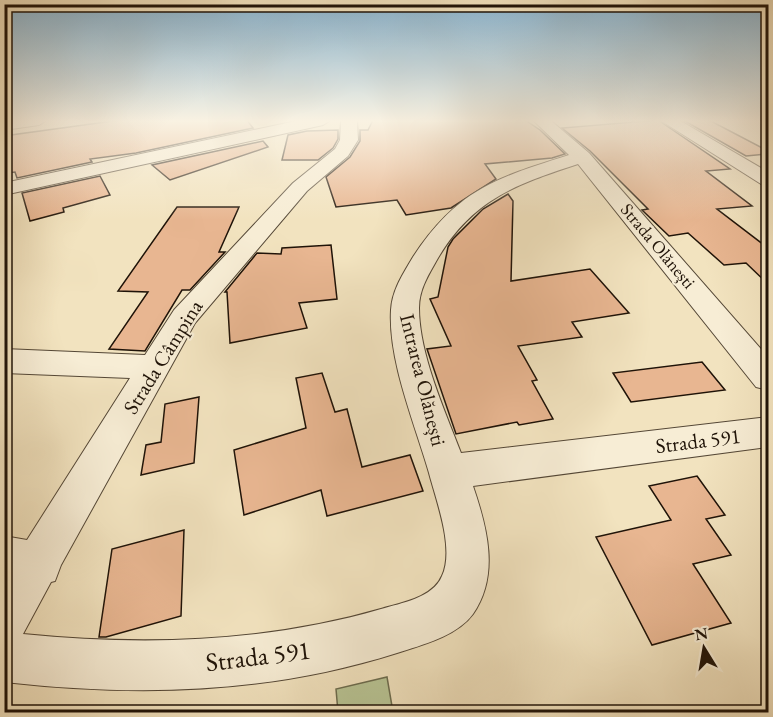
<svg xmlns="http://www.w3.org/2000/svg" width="773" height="717" viewBox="0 0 773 717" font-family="'EB Garamond',serif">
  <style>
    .green { fill: #b8c494; stroke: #6c6c4e; stroke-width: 1.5 }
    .building { fill: #e8b691; stroke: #1f1308; stroke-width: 1.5 }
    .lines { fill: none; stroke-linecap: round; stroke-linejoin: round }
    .street-casing { stroke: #544736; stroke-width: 2 }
    .street { fill: #f7edd5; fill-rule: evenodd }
    .labels { text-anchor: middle; stroke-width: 4.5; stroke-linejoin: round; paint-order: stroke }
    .far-street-label { font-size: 18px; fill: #1f1308; stroke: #f7edd5 }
    .street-label { font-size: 21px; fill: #1f1308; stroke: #f7edd5 }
    .near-street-label { font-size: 26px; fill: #1f1308; stroke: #f7edd5 }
  </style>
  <rect width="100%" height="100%" fill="#f2e3bf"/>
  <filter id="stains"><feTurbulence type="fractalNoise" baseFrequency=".00333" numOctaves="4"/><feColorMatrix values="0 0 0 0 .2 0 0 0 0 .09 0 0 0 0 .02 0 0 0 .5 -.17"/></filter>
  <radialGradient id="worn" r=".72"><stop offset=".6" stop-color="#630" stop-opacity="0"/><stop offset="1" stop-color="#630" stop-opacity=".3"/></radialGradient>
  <path class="green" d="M387,677L393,712H338L336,689Z"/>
  <g class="building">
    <path d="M120,120H247L253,128L136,153L90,159L92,162L17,178L15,172L7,173L11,135Z"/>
    <path d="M373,120H525L540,130L565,154L552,158L485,164L496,179L451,208L406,215L397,200L336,207L326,177L350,157L360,141V130H368Z"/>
    <path d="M658,120L730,169L706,171L752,206L717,209L768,248V284L746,263L724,265L688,233L669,236L642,210L648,209L590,151L562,128Z"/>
    <path d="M683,120H709L768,151V154L746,156Z"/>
    <path d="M338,130V139L333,148L318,160H282L288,135L307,131Z"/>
    <path d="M263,141L268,147L170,180L152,165Z"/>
    <path d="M100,176L110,195L63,208L64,212L30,221L22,193Z"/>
    <path d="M508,194L513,201L511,281L590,269L629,313L572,322L582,337L518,346L537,380L532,381L553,419L519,425L517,422L456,434L427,349L451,346L430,299L438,297L448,247L453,239L483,209Z"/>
    <path d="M177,207H239L219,252H225L190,290H182L145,351L109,349L148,292L118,291Z"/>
    <path d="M331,245L337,299L299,303L307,328L230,343L227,292H225L257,253L281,254L282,248Z"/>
    <path d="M702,362L725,390L631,402L613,373Z"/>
    <path d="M322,373L335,412L347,409L362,467L410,455L423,491L327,516L321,490L244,515L234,450L306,428L296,378Z"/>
    <path d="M199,397L194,463L141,475L146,445L161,442L165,404Z"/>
    <path d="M697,476L725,515L706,519L731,555L693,564L731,623L652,645L596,537L671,520L649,486Z"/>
    <path d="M184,530L181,616L106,637H99L112,549Z"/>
  </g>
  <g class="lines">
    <g class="street-casing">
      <g id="street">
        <path d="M4,120H47L39,125L4,130Z"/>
        <path d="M301,120H331L323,125L4,195V183Z"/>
        <path d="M341,120H357L358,140L348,156L307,191L195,323L61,565L55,581L51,582L23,634C143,646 264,643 381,609C401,603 433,598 442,576C455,549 436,500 429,473C415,424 388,361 391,310C392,290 403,274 413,257C457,190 496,178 569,155L533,120H550L589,153L768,357V390L756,387L578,164C517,184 473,199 438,258C429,274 419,289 419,308C419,354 445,411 461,453L768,417V447L473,486C487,527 500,575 473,614C457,636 422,645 397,653C268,694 138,697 4,682V536L27,540L130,378L4,373V349L145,355L174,310L293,183L335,149L340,140Z"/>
        <path d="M660,120H679L768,172V186L761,184Z"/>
      </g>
    </g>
    <use href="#street" class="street"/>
  </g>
  <linearGradient id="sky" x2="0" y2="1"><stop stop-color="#8ab8d6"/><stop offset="0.55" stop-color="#f9f2e2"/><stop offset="1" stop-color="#f9f2e2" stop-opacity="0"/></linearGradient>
  <rect width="773" height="220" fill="url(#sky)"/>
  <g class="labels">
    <g class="far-street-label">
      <text transform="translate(658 246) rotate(50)" y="6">Strada Olănești</text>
    </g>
    <g class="street-label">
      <text transform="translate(163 357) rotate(-58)" y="7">Strada Câmpina</text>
      <text transform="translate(423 380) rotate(76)" y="7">Intrarea Olănești</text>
      <text transform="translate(698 441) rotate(-7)" y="7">Strada 591</text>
    </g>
    <g class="near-street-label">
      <text transform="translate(258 656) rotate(-7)" y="9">Strada 591</text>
    </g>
  </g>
  <rect width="773" height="717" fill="none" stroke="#f2e3bf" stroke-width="24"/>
  <rect x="6" y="6" width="761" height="705" fill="none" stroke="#1f1308" stroke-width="3"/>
  <rect x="12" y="12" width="749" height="693" fill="none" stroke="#1f1308" stroke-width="1.5"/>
  <g transform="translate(704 648) rotate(349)" stroke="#f7edd5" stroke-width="4.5" paint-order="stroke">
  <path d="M0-4.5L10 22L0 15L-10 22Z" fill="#1f1308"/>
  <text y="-9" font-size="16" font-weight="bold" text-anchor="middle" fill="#1f1308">N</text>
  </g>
  <rect width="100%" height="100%" filter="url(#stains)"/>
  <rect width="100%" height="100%" fill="url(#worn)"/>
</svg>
